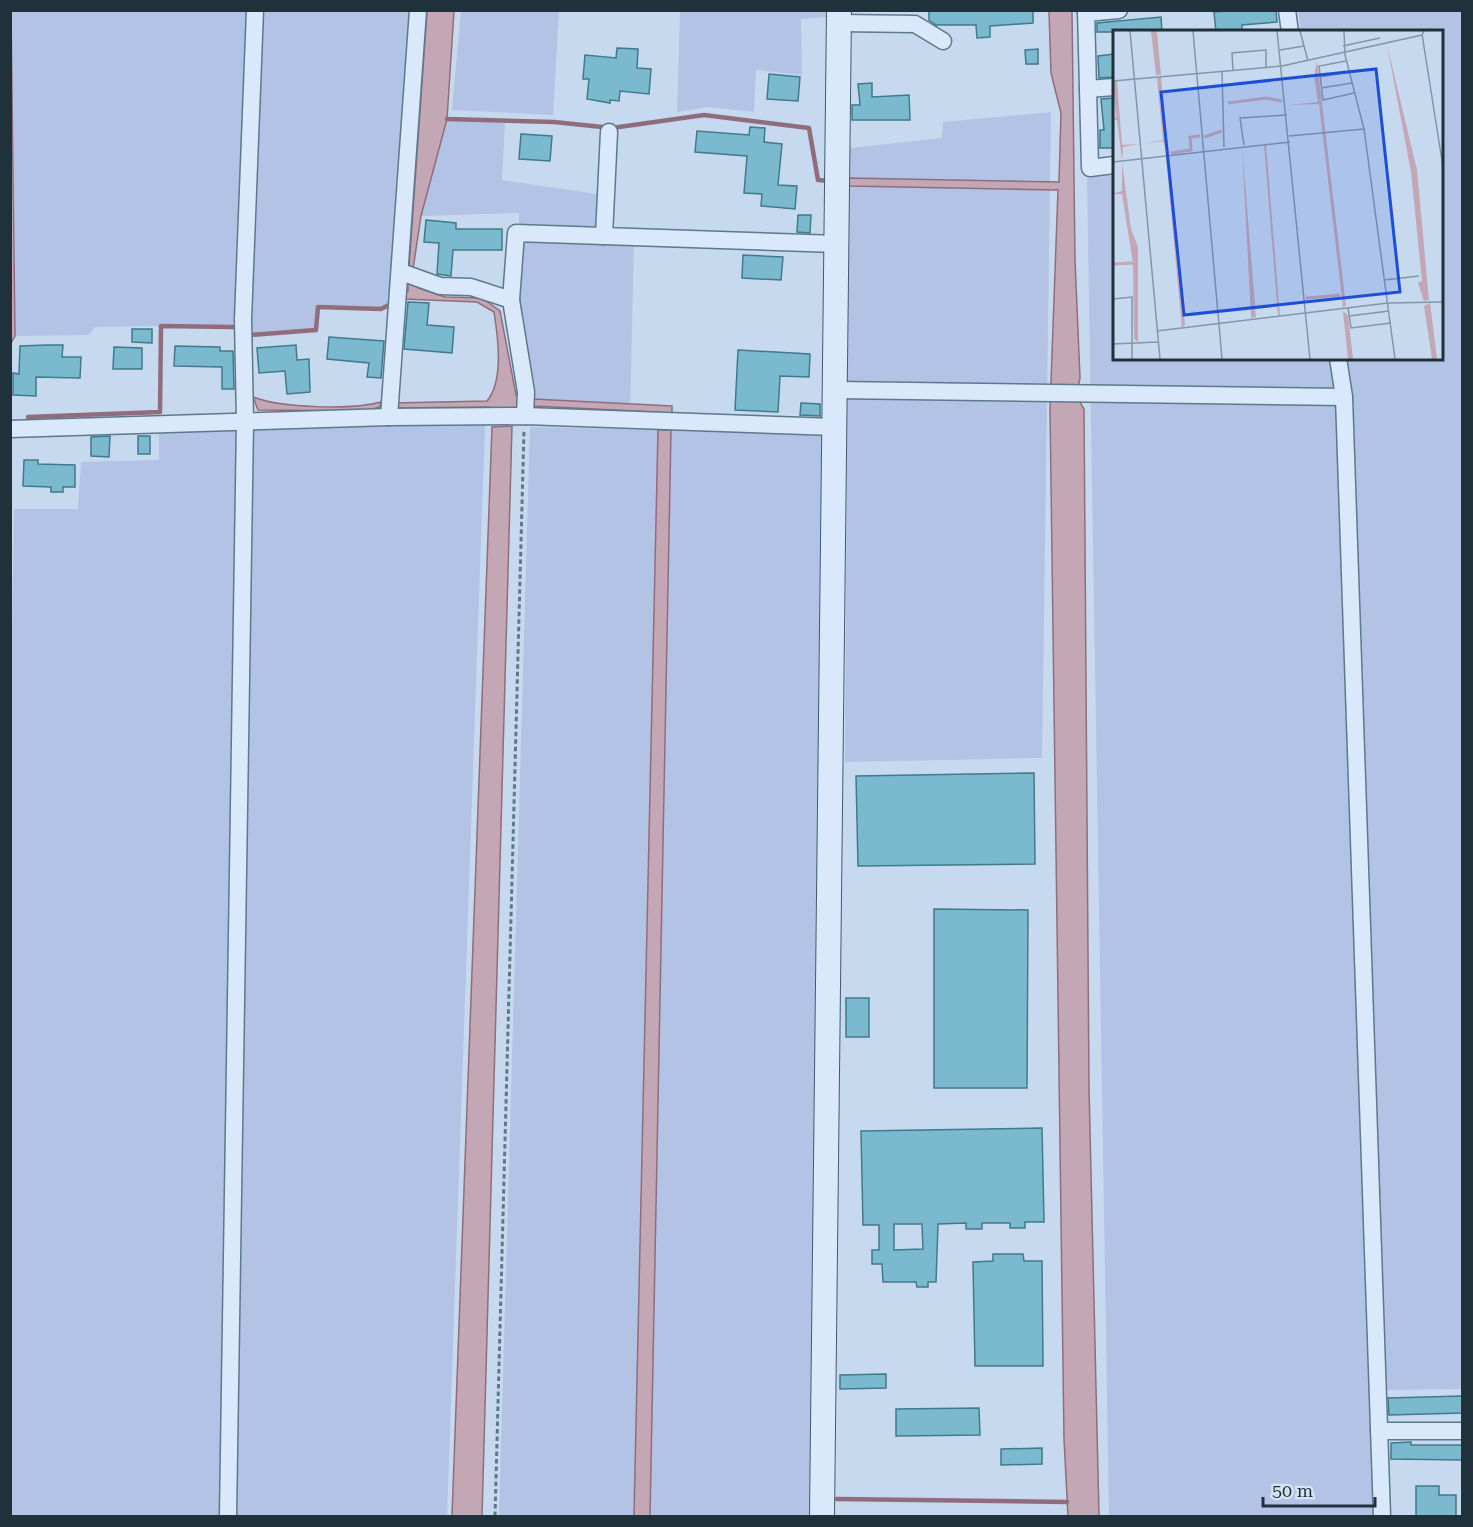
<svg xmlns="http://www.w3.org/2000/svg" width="1473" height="1527" viewBox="0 0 1473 1527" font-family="'Roboto Serif',serif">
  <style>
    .farmland { fill: #b3c3e5 }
    .water { fill: #c3a7b4; stroke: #916d7c; stroke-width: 1.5 }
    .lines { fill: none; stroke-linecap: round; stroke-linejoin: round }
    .stream { stroke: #916d7c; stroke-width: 4.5 }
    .building { fill: #7bbace; stroke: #407a8b; stroke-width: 1.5; fill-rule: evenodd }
    .street-casing { stroke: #5b7a8b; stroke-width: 19 }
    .secondary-casing { stroke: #3e5d6d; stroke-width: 26 }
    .path { stroke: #5b7a8b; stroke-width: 3; stroke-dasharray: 4.5 3; stroke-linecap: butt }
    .street { stroke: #d9e8fa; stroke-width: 16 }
    .secondary { stroke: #d9e8fa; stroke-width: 24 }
    .inset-river { fill: none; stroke: #c3a7b4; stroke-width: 3 }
    .inset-road { fill: none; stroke: #8396a7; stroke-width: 1.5 }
    .view { fill: #1d4ed8; fill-opacity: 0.15; stroke: #1d4ed8; stroke-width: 3 }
    .inset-edge { fill: none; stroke: #1f323b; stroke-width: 3 }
  </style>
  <rect width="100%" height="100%" fill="#c6d9ef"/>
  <g class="farmland">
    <path d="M11,11H410L391,304L381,309L318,308L316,330L251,335L233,327L161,326L95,327L89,335L15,336Z"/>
    <path d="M461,11H559L553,115L452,110Z"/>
    <path d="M680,11L827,10V17L801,19L802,75L756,70L754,112L709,107L677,112Z"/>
    <path d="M1298,11H1462V1389L1384,1390L1353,396L1347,359L1442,358V32L1301,31Z"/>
    <path d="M1051,112L1042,758L845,762L849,148L942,138L943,122Z"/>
    <path d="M447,119L505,121L502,180L597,194L596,243L634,241L630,415L532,412L519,301V213L421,216Z"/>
    <path d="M1114,175V358L1330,359L1336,392L1379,1516H1109L1087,178Z"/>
    <path d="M485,425L447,1516H11L10,748L14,509H78L81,462L159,460V429Z"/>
    <path d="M530,427L827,434L810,1516H499Z"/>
  </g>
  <g class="water">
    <path d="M11,10L15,336L11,343L10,11Z"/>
    <path d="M427,11H454L447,119L421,216L413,269L409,268Z"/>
    <path d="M1049,11H1072L1075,260L1080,378C1077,390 1077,399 1084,409L1089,1088L1099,1516H1068L1064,1439L1050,409L1058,190L849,186L848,178L1059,182L1061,113L1051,73Z"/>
    <path d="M408,278L413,279L418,288L445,297L482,298L500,311L516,395L520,399L519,406L512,412L494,411L489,407L392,408L393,403L487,401C504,381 498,337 494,312L477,302L404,299V293L408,291Z"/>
    <path d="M253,397C281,408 352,410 381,402L380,407L365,411L258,410Z"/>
    <path d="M533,399L672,406V417H658L655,412L533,406Z"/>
    <path d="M512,426L482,1516H452L492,427Z"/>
    <path d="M658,430H671L650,1516H634Z"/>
  </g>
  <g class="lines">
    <g class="stream">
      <path d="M447,119L554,122L612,128L704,115L809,128L818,180L830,181"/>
      <path d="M251,335L316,330L318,307L381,309L391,304"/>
      <path d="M28,417L160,412L161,326L233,327"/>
      <path d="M837,1499L1067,1502"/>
    </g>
  </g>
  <g class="building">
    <path d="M929,10H1033V23L990,26V37L977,38L976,25H936L929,20Z"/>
    <path d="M1234,10H1276L1277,22L1242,25V30L1216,32L1214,12Z"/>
    <path d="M1161,17L1162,32H1097V23Z"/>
    <path d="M617,48L638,49L637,68L651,69L649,94L620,91L619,101L610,100V103L587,99L589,79H583L585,55L616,58Z"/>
    <path d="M1038,49V64H1026L1025,50Z"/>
    <path d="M1114,54V77L1099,78L1098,56Z"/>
    <path d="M769,74L800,77L798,101L767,99Z"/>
    <path d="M872,83V97L909,95L910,120H852V105H860L858,84Z"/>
    <path d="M1114,98V148H1100V130H1104L1101,99Z"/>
    <path d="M750,127L765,128L764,142L782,144L778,185L797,186L795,209L761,206L762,194L744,193L747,156L695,152L697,131L749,135Z"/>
    <path d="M521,134L552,136L550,161L519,159Z"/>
    <path d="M798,215H811L810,233L797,232Z"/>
    <path d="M426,220L456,223V229H502V250H453L451,276L437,274L439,243L424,242Z"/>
    <path d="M743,255L783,257L781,280L742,278Z"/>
    <path d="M408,302L429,303L427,325L454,327L452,353L404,349Z"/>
    <path d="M132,329H152V343L132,342Z"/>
    <path d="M329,337L384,341L381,378L367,377L369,363L327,359Z"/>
    <path d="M48,345H63L62,357H81L80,378L36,377V396L13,395V373L19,374L20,346Z"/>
    <path d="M296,345L297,360L309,359L310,392L287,394L285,371L259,373L257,348Z"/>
    <path d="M175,346L220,347V351H233L234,389H222V367L174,366Z"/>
    <path d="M114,347L142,348V369H113Z"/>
    <path d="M738,350L810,354L809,377L780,376L778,412L735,410Z"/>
    <path d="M801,403L820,404V416L800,415Z"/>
    <path d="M110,436L109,457L91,456V437Z"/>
    <rect x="138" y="436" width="12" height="18"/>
    <path d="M24,460H38V464L75,465V487H63V492H51V487L23,486Z"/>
    <path d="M1034,773L1035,864L858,866L856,776Z"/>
    <path d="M934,909L1028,910L1027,1088H934Z"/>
    <rect x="846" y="998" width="23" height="39"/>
    <path d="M1042,1128L1044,1222H1025V1228H1010V1223H982V1229H966V1223L938,1224L936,1282H928V1287H917L916,1282H883L882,1264H872V1250H879V1225H863L861,1131ZM894,1224H922L923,1249L894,1250Z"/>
    <path d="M993,1254H1023L1024,1261H1042L1043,1366H975L973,1262L993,1261Z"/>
    <path d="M886,1374V1388L840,1389V1375Z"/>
    <path d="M1462,1396V1413L1389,1415L1388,1398Z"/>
    <path d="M979,1408L980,1435L896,1436V1409Z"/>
    <path d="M1411,1442V1445H1462V1460L1391,1459V1443Z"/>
    <path d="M1042,1448V1464L1001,1465V1449Z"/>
    <path d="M1416,1486H1439V1495H1456V1516H1416Z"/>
  </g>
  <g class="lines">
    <g class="street-casing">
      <g id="street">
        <path d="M1086,10L1090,168L1114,165"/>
        <path d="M1287,10L1290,32"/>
        <path d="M1086,13L1119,10"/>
        <path d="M839,23L915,24L943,41"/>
        <path d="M1088,89L1114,87"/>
        <path d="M604,236L609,132"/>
        <path d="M401,272L440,286L471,287L511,300"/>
        <path d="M1338,358L1344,397L1382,1516"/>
        <path d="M837,390L1344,397"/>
        <path d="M525,416L526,392L511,300L516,233L837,244"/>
        <path d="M389,417L418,10"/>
        <path d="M10,429L389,417L525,416L835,427"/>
        <path d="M1379,1431H1462"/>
        <path d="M228,1516L245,421L243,319L255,10"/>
      </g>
    </g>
    <g class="secondary-casing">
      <path id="secondary" d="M822,1516L839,10"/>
    </g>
    <path class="path" d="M495,1516L524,430"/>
    <use href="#street" class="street"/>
    <use href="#secondary" class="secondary"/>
  </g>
  <g transform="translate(1113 30)">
    <rect width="330" height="330" fill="#c6d9ef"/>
    <path d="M38,1H44L48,45H43ZM274,15L304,140L316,270L311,271L305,253L309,251L298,142ZM204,31L233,276L230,277L206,74L175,75L205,72L201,46ZM48,47L55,119L57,123H54L50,111L29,114L50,110L44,48ZM4,51L9,115L26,114L10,117L9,130L4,90H0L3,87L0,52ZM153,114L167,286H165L151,115ZM129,116L143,287L138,288ZM56,126L72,295L69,298L53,128ZM9,132L18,199L25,217V312L21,309L20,233L9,164H0L9,161ZM317,273L324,329H319L311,276ZM230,281L235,285L240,329H235Z" fill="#c3a7b4"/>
    <path class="inset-river" d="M115,73L153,68L169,71M91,107L109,101M58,123L78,120L77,107L87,106M0,234L20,233M193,268L227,265"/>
    <path class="inset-road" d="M17,1L47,329M80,1L109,329M164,1L197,329M187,1L195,31M231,1L232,25L251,99L282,329M309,4L330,137M230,16L267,8M167,20L191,16M233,31L206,36L210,70L241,63M120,40L119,23L129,22L153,20V37M109,41L111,117M207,47L236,42M0,51L169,36L309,5L311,1M208,58L239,53M176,106L251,99M131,115L127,88L174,85M0,132L177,112M271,250L306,246M0,269L19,267V329M235,278L238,298L278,293M236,286L276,281M44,301L275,273L330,272M0,314L45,312"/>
    <path class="view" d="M263,39L287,262L71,285L48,62Z"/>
    <rect width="330" height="330" class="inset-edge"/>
  </g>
  <rect width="1473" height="1527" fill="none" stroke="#1f323b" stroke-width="24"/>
  <path d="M1263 1497v9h112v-9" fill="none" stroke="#1f323b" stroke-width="3"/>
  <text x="1272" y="1497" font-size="18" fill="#1f323b" stroke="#d5e5f6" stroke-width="4.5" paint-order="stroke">50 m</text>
</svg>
